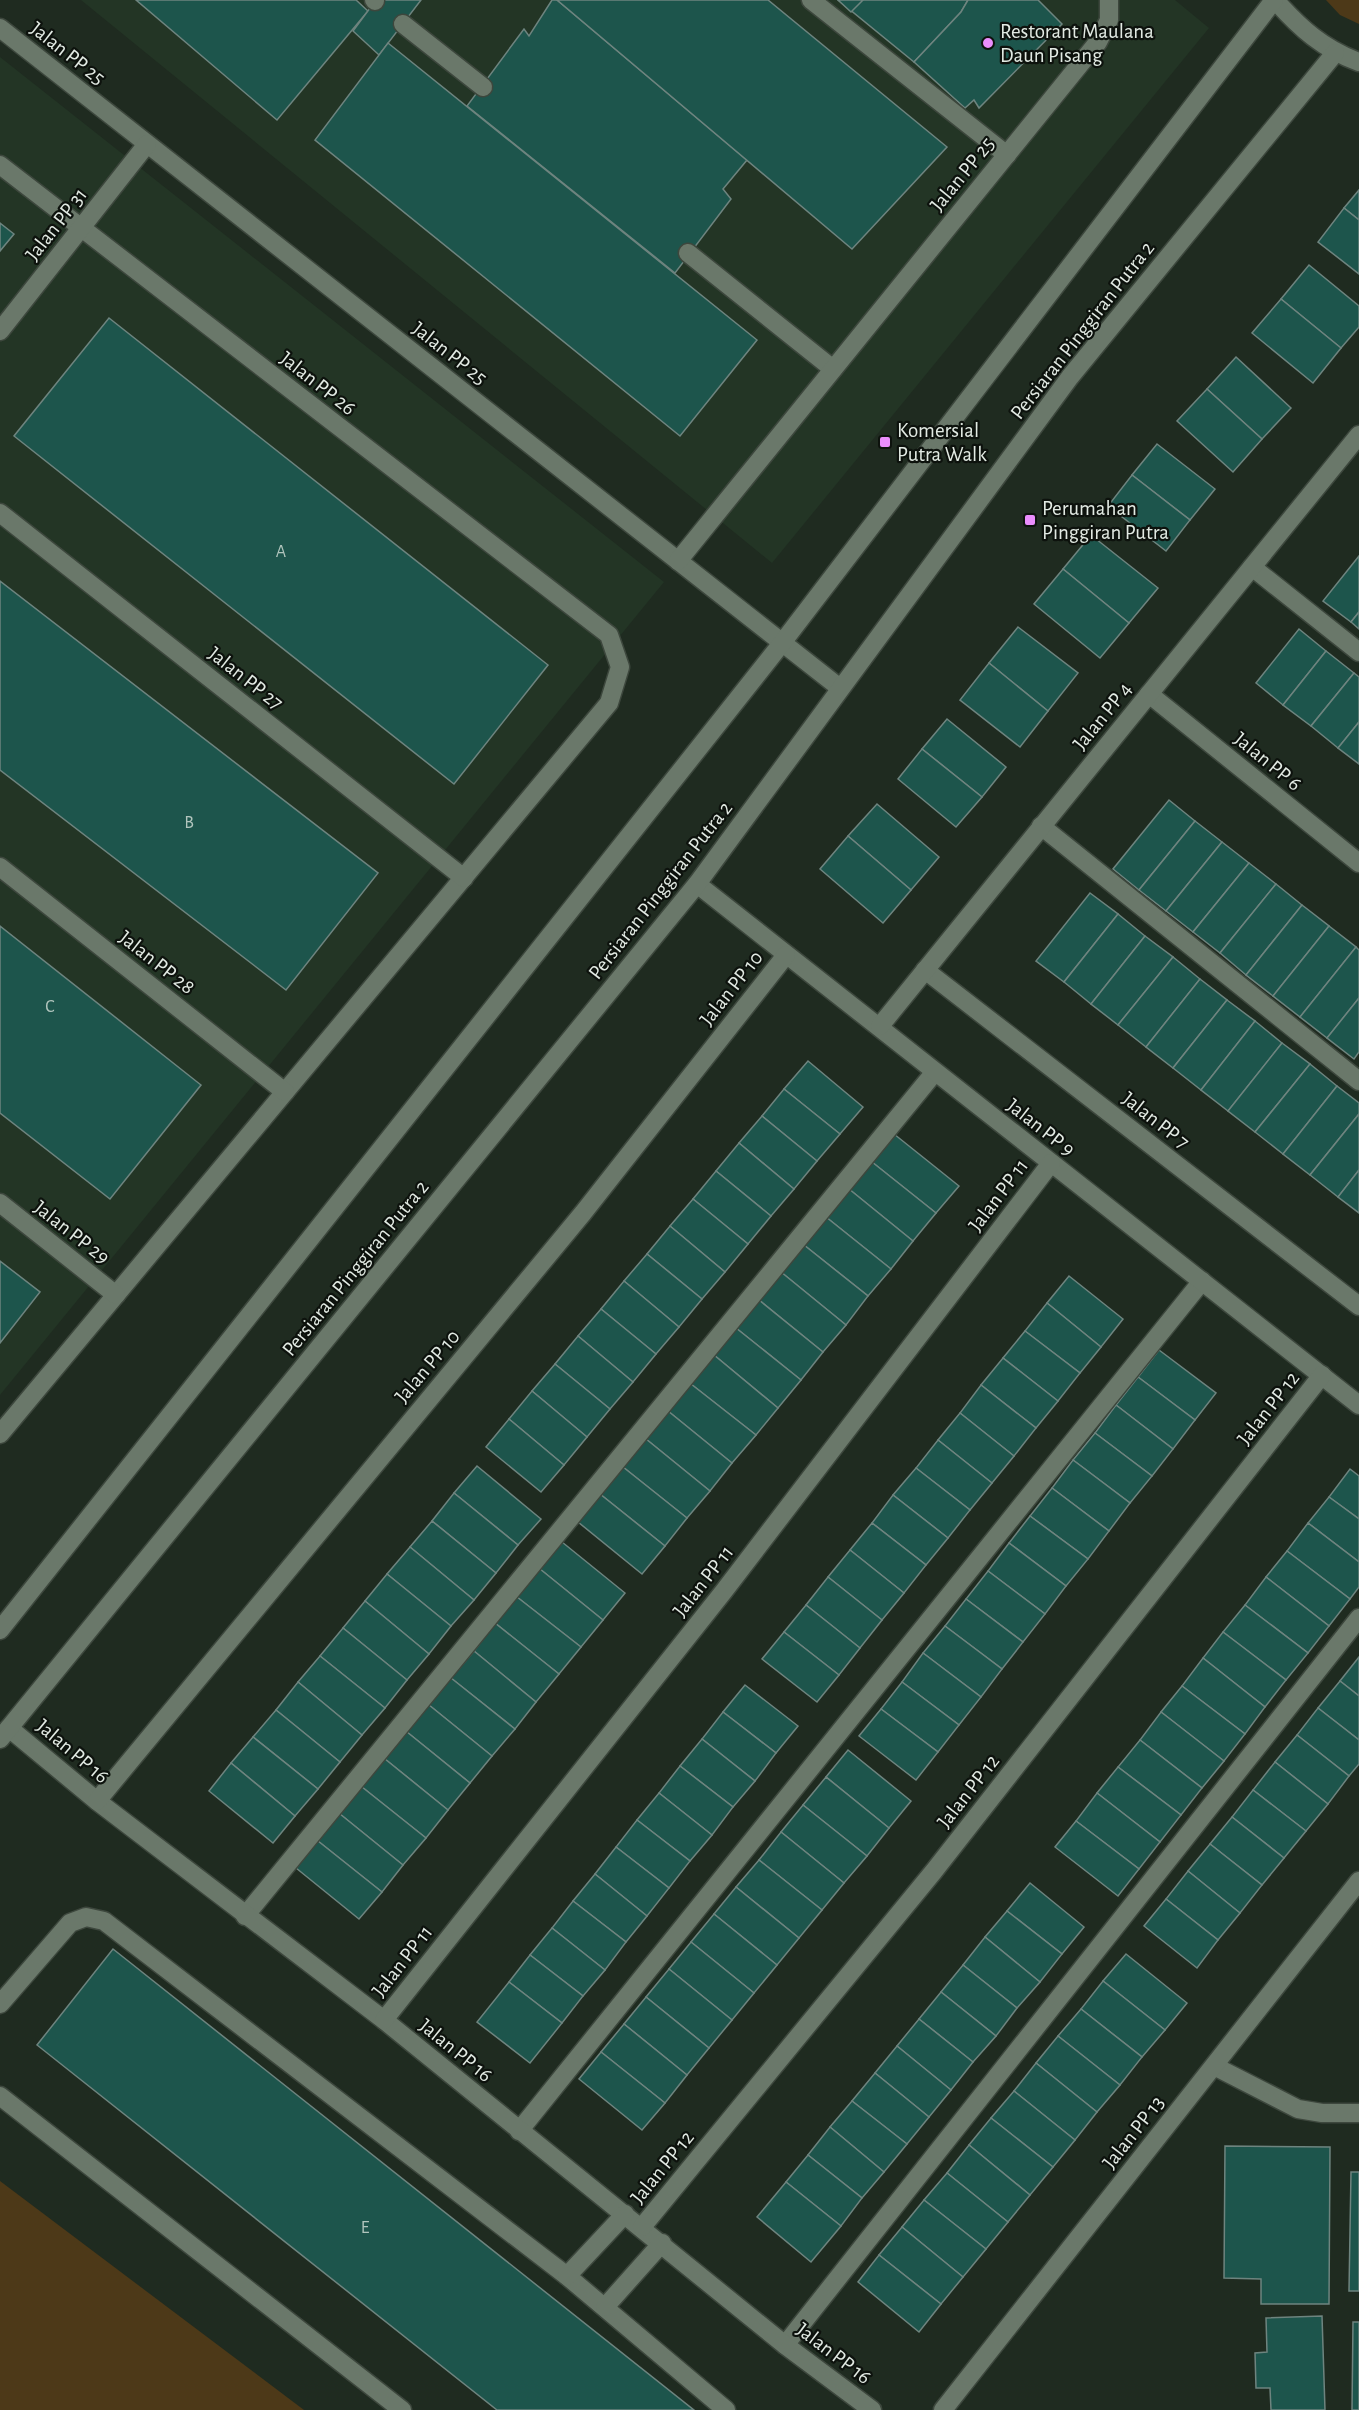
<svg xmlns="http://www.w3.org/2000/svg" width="1359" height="2410" viewBox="0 0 1359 2410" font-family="'Alegreya Sans',sans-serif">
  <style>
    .built { fill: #233525 }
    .green { fill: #4d3918 }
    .building { fill: #1d554c; stroke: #6e847f; stroke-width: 1.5 }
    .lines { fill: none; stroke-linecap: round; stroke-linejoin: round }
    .lane-casing { stroke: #3d473d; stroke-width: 21 }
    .street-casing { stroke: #3d473d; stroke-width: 21 }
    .secondary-casing { stroke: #3d473d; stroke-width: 21 }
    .lane { stroke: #6a786a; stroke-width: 18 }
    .street { stroke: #6a786a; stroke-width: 18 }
    .secondary { stroke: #6a786a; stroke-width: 18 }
    .poi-dot { fill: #ea8dfc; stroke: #0d120d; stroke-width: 2 }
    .labels { text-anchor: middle; stroke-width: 4.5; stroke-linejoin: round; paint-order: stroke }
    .number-label { font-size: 18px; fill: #b1c5bd }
    .poi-label { font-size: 21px; fill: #e2eae3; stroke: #0d120d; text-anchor: start }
    .street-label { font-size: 21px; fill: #e2eae3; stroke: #0d120d }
  </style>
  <rect width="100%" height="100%" fill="#1f2b20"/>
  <g class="built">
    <path d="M81,0H1175L1209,28L772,563Z"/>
    <path d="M0,57L664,582L0,1395Z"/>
  </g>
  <g class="green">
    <path d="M1326,0H1359V24L1340,15Z"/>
    <path d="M0,2181L304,2410H0Z"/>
  </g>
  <g class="building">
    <path d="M136,0H356L368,11L277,120Z"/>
    <path d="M376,0H421L379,55L353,31Z"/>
    <path d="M552,0H557L747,160L723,189L731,199L675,273L467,106L524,29L529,36Z"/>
    <path d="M557,0H768L947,147L852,249Z"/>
    <path d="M838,0H968L961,12L914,62Z"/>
    <path d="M838,0H863L851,12Z"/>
    <path d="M968,0H1038L1062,24L979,108L974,100L965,108L914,62L961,12Z"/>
    <path d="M388,43L757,340L680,436L315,140Z"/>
    <path d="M1359,190V220L1344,208Z"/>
    <path d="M1344,208L1359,220V274L1318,242Z"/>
    <path d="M0,223L14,234L0,251Z"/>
    <path d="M1309,265L1359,306V327L1341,348L1281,299Z"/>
    <path d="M1281,299L1341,348L1313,383L1252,333Z"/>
    <path d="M109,318L548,665L454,784L14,436Z"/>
    <path d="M1236,357L1291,408L1262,439L1207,389Z"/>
    <path d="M1207,389L1262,439L1233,472L1177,421Z"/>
    <path d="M1157,444L1215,489L1190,520L1132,475Z"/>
    <path d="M1132,475L1190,520L1166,551L1108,506Z"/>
    <path d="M1091,535L1158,588L1129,623L1063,569Z"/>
    <path d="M1359,556V612L1351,622L1323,601Z"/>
    <path d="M1063,569L1129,623L1100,658L1034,604Z"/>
    <path d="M0,581L378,873L286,990L0,770Z"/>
    <path d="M1359,612V629L1351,622Z"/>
    <path d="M1018,627L1078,673L1048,711L989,663Z"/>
    <path d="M1299,629L1326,651L1283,705L1256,683Z"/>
    <path d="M1326,651L1354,673L1311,726L1283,705Z"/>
    <path d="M989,663L1048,711L1020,747L960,700Z"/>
    <path d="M1354,673L1359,677V722L1338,748L1311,726Z"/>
    <path d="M947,719L1006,767L982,797L922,749Z"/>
    <path d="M1359,722V764L1338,748Z"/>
    <path d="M922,749L982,797L956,827L898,779Z"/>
    <path d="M1169,800L1195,821L1139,890L1113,869Z"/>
    <path d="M877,804L939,857L911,890L848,836Z"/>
    <path d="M1195,821L1222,842L1166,911L1139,890Z"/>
    <path d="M848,836L911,890L883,923L820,869Z"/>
    <path d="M1222,842L1249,863L1193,932L1166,911Z"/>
    <path d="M1249,863L1276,884L1220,953L1193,932Z"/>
    <path d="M1276,884L1302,905L1246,975L1220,953Z"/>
    <path d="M1090,893L1118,914L1064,982L1036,961Z"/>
    <path d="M1302,905L1329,926L1273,996L1246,975Z"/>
    <path d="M1118,914L1145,936L1091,1004L1064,982Z"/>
    <path d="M0,926L201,1085L110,1199L0,1113Z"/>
    <path d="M1329,926L1356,947L1300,1017L1273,996Z"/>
    <path d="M1145,936L1173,957L1118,1025L1091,1004Z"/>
    <path d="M1356,947L1359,950V998L1327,1038L1300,1017Z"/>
    <path d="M1173,957L1200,979L1146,1047L1118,1025Z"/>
    <path d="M1200,979L1227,1000L1173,1068L1146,1047Z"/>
    <path d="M1359,998V1052L1354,1059L1327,1038Z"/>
    <path d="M1227,1000L1255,1021L1201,1090L1173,1068Z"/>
    <path d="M1255,1021L1282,1043L1228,1111L1201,1090Z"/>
    <path d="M1282,1043L1310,1064L1255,1132L1228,1111Z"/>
    <path d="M808,1061L863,1107L840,1134L784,1089Z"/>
    <path d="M1310,1064L1337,1086L1283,1154L1255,1132Z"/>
    <path d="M1337,1086L1359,1103V1114L1310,1175L1283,1154Z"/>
    <path d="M784,1089L840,1134L817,1161L762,1116Z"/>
    <path d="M1359,1114V1170L1338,1197L1310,1175Z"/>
    <path d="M762,1116L817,1161L794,1189L739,1143Z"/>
    <path d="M894,1134L959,1186L936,1213L872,1162Z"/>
    <path d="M739,1143L794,1189L771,1216L716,1171Z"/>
    <path d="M872,1162L936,1213L913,1241L849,1189Z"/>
    <path d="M1359,1170V1213L1338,1197Z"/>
    <path d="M716,1171L771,1216L748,1244L693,1199Z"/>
    <path d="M849,1189L913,1241L891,1269L826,1217Z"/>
    <path d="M693,1199L748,1244L725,1272L670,1226Z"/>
    <path d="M826,1217L891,1269L868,1296L804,1245Z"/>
    <path d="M670,1226L725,1272L702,1299L647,1254Z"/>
    <path d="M804,1245L868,1296L846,1325L781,1272Z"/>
    <path d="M647,1254L702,1299L679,1327L624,1281Z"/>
    <path d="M0,1261L40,1292L0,1343Z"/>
    <path d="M781,1272L846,1325L823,1352L759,1300Z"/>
    <path d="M1069,1276L1123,1319L1101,1347L1047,1303Z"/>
    <path d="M624,1281L679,1327L656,1354L601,1309Z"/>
    <path d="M759,1300L823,1352L801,1380L736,1328Z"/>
    <path d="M1047,1303L1101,1347L1080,1373L1025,1331Z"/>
    <path d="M601,1309L656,1354L633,1382L578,1336Z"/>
    <path d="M736,1328L801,1380L778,1408L714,1355Z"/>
    <path d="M1025,1331L1080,1373L1058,1401L1003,1358Z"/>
    <path d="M578,1336L633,1382L610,1409L555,1364Z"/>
    <path d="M1159,1350L1216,1393L1195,1420L1138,1377Z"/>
    <path d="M714,1355L778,1408L756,1435L691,1384Z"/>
    <path d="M1003,1358L1058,1401L1036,1428L981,1385Z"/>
    <path d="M555,1364L610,1409L587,1437L532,1391Z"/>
    <path d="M1138,1377L1195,1420L1173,1449L1116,1405Z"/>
    <path d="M691,1384L756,1435L732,1463L668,1411Z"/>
    <path d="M981,1385L1036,1428L1014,1456L960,1413Z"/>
    <path d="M532,1391L587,1437L564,1465L509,1419Z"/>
    <path d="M1116,1405L1173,1449L1152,1476L1095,1433Z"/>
    <path d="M668,1411L732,1463L710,1491L646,1439Z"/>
    <path d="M960,1413L1014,1456L992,1483L938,1440Z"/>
    <path d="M509,1419L564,1465L541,1492L486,1447Z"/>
    <path d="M1095,1433L1152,1476L1130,1503L1073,1460Z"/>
    <path d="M646,1439L710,1491L687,1518L623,1467Z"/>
    <path d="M938,1440L992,1483L970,1510L916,1468Z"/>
    <path d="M1073,1460L1130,1503L1109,1531L1052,1488Z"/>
    <path d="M477,1466L541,1519L518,1545L454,1493Z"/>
    <path d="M623,1467L687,1518L665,1546L600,1494Z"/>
    <path d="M916,1468L970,1510L948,1538L893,1495Z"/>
    <path d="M1350,1469L1359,1476V1519L1329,1497Z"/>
    <path d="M1052,1488L1109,1531L1088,1559L1030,1516Z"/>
    <path d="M454,1493L518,1545L496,1573L432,1521Z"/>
    <path d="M600,1494L665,1546L642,1574L578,1522Z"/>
    <path d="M893,1495L948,1538L926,1565L872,1523Z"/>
    <path d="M1329,1497L1359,1519V1562L1308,1523Z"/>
    <path d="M1030,1516L1088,1559L1066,1586L1009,1543Z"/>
    <path d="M432,1521L496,1573L474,1600L410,1547Z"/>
    <path d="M872,1523L926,1565L904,1593L850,1550Z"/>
    <path d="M1308,1523L1359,1562V1587L1350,1599L1287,1551Z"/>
    <path d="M562,1542L625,1593L603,1620L540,1569Z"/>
    <path d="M1009,1543L1066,1586L1045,1614L988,1571Z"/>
    <path d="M410,1547L474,1600L451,1626L387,1574Z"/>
    <path d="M850,1550L904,1593L882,1620L828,1577Z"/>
    <path d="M1287,1551L1350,1599L1329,1626L1266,1577Z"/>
    <path d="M540,1569L603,1620L581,1647L517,1597Z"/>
    <path d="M988,1571L1045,1614L1023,1642L966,1599Z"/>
    <path d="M387,1574L451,1626L429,1654L365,1601Z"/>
    <path d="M828,1577L882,1620L860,1648L806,1605Z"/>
    <path d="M1266,1577L1329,1626L1308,1653L1245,1605Z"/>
    <path d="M517,1597L581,1647L559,1674L495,1623Z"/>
    <path d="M966,1599L1023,1642L1002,1669L945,1626Z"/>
    <path d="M365,1601L429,1654L407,1680L343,1628Z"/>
    <path d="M806,1605L860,1648L839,1675L784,1632Z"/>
    <path d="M1245,1605L1308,1653L1286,1680L1223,1632Z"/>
    <path d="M495,1623L559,1674L536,1702L474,1651Z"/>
    <path d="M945,1626L1002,1669L981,1697L923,1653Z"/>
    <path d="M343,1628L407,1680L385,1708L320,1656Z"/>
    <path d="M784,1632L839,1675L817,1702L762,1659Z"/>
    <path d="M1223,1632L1286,1680L1265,1707L1203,1658Z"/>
    <path d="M474,1651L536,1702L515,1729L451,1678Z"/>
    <path d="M923,1653L981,1697L959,1725L902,1682Z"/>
    <path d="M320,1656L385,1708L362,1735L298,1682Z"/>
    <path d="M1359,1657V1696L1340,1681Z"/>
    <path d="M1203,1658L1265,1707L1245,1734L1182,1686Z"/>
    <path d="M451,1678L515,1729L492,1756L429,1705Z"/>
    <path d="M1340,1681L1359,1696V1740L1318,1708Z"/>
    <path d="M298,1682L362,1735L340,1762L276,1710Z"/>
    <path d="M902,1682L959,1725L938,1752L881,1709Z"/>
    <path d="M745,1685L798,1726L776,1753L723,1712Z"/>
    <path d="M1182,1686L1245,1734L1224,1761L1161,1712Z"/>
    <path d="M429,1705L492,1756L470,1783L407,1732Z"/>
    <path d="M1318,1708L1359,1740V1764L1349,1776L1297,1735Z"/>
    <path d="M881,1709L938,1752L916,1780L859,1736Z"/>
    <path d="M276,1710L340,1762L318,1789L253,1737Z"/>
    <path d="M723,1712L776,1753L755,1781L702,1739Z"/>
    <path d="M1161,1712L1224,1761L1202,1788L1140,1740Z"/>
    <path d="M407,1732L470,1783L448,1810L385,1759Z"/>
    <path d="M1297,1735L1349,1776L1328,1804L1275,1762Z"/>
    <path d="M253,1737L318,1789L295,1816L231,1763Z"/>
    <path d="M702,1739L755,1781L733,1807L680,1766Z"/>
    <path d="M1140,1740L1202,1788L1181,1815L1118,1767Z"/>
    <path d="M848,1750L911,1801L889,1828L826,1777Z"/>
    <path d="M385,1759L448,1810L426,1838L362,1787Z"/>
    <path d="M1275,1762L1328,1804L1306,1831L1253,1790Z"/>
    <path d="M231,1763L295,1816L273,1843L209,1791Z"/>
    <path d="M680,1766L733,1807L712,1835L659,1793Z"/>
    <path d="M1118,1767L1181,1815L1160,1842L1097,1793Z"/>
    <path d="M826,1777L889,1828L867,1856L803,1805Z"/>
    <path d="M362,1787L426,1838L403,1865L340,1814Z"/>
    <path d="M1253,1790L1306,1831L1284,1858L1232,1817Z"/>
    <path d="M659,1793L712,1835L690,1861L637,1820Z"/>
    <path d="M1097,1793L1160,1842L1139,1869L1076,1821Z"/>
    <path d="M803,1805L867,1856L844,1883L781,1832Z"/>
    <path d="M340,1814L403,1865L382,1892L318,1841Z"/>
    <path d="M1232,1817L1284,1858L1262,1885L1210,1844Z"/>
    <path d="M637,1820L690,1861L669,1888L616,1847Z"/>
    <path d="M1076,1821L1139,1869L1118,1896L1055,1847Z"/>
    <path d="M781,1832L844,1883L822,1910L759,1860Z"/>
    <path d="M318,1841L382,1892L359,1919L296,1868Z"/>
    <path d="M1210,1844L1262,1885L1240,1913L1188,1871Z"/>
    <path d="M616,1847L669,1888L647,1916L595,1874Z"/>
    <path d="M759,1860L822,1910L799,1938L736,1887Z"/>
    <path d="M1188,1871L1240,1913L1218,1940L1166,1899Z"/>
    <path d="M595,1874L647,1916L626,1942L573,1901Z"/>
    <path d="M1030,1883L1084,1927L1062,1954L1007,1911Z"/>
    <path d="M736,1887L799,1938L777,1965L714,1914Z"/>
    <path d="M1166,1899L1218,1940L1197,1968L1144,1926Z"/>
    <path d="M573,1901L626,1942L605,1970L552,1928Z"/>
    <path d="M1007,1911L1062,1954L1040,1982L985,1937Z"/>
    <path d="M714,1914L777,1965L754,1993L691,1942Z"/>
    <path d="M552,1928L605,1970L583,1996L530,1955Z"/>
    <path d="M985,1937L1040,1982L1017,2008L963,1965Z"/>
    <path d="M691,1942L754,1993L732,2020L669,1969Z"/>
    <path d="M113,1949L694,2410H497L37,2045Z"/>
    <path d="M1126,1954L1187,2003L1165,2030L1103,1981Z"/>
    <path d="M530,1955L583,1996L562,2023L509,1982Z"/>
    <path d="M963,1965L1017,2008L996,2036L941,1992Z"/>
    <path d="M669,1969L732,2020L709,2048L646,1997Z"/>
    <path d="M1103,1981L1165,2030L1142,2057L1081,2009Z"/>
    <path d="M509,1982L562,2023L530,2063L477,2022Z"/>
    <path d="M941,1992L996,2036L973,2062L919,2019Z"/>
    <path d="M646,1997L709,2048L687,2075L624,2024Z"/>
    <path d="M1081,2009L1142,2057L1120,2085L1058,2036Z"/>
    <path d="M919,2019L973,2062L951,2090L897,2046Z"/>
    <path d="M624,2024L687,2075L665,2103L601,2052Z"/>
    <path d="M1058,2036L1120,2085L1097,2112L1036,2063Z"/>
    <path d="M897,2046L951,2090L929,2117L875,2073Z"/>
    <path d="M601,2052L665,2103L642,2130L579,2079Z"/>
    <path d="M1036,2063L1097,2112L1075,2140L1014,2091Z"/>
    <path d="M875,2073L929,2117L907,2144L852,2101Z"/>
    <path d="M1014,2091L1075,2140L1053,2167L991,2118Z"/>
    <path d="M852,2101L907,2144L884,2172L830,2127Z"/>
    <path d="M991,2118L1053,2167L1030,2195L969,2145Z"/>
    <path d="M830,2127L884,2172L862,2198L808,2155Z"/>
    <path d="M969,2145L1030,2195L1008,2222L947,2173Z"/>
    <path d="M1225,2146L1330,2147L1329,2304H1261V2279L1224,2278Z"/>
    <path d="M808,2155L862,2198L841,2226L786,2182Z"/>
    <path d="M1351,2172H1359V2291H1349Z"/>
    <path d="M947,2173L1008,2222L986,2249L924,2200Z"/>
    <path d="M786,2182L841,2226L811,2262L757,2217Z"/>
    <path d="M924,2200L986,2249L963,2277L902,2227Z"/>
    <path d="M902,2227L963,2277L941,2304L879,2255Z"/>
    <path d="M879,2255L941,2304L919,2332L858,2282Z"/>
    <path d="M1322,2316L1325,2410H1271L1270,2388H1256L1255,2353L1267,2352L1266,2318Z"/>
    <path d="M1353,2322H1359V2410H1352Z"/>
  </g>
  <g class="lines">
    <g class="lane-casing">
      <g id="lane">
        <path d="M374,0L375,1"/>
        <path d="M811,0L1007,155"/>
        <path d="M403,24L483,87"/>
        <path d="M688,253L833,369"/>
        <path d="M1252,567L1359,652"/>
        <path d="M1041,826L1359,1081"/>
        <path d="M245,1916L934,1073"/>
        <path d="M519,2131L1202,1281"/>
        <path d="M785,2345L1359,1618"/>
      </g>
    </g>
    <g class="street-casing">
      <g id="street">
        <path d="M0,28L840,688"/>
        <path d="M0,165L609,635L620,667L609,703L0,1434"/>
        <path d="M0,331L147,144"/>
        <path d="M0,513L464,878"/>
        <path d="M678,561L1098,42L1109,20V0"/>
        <path d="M1149,694L1359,863"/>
        <path d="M0,867L285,1092"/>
        <path d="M697,884L1359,1405"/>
        <path d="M925,970L1359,1306"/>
        <path d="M880,1026L1359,435"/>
        <path d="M0,1203L116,1295"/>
        <path d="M9,1728L97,1801L384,2020L785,2345L872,2410"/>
        <path d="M97,1801L583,1213L786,955"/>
        <path d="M0,2004L70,1923L86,1917L104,1921L567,2276L726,2410"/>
        <path d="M384,2020L724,1591L1051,1163"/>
        <path d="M1214,2066L1298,2109L1322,2113H1359"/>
        <path d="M0,2096L402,2410"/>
        <path d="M642,2227L934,1871L1322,1375"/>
        <path d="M567,2276L625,2214"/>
        <path d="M605,2307L662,2243"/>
        <path d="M943,2410L1359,1881"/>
      </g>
    </g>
    <g class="secondary-casing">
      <g id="secondary">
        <path d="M1275,0C1300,28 1323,49 1359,62"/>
        <path d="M0,1630L782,643L1274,0"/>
        <path d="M0,1739L697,884L1070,377L1335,53"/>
      </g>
    </g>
    <use href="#lane" class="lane"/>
    <use href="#street" class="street"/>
    <use href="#secondary" class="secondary"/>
  </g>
  <g class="poi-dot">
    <circle cx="988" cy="43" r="6"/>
    <rect x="879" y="436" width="12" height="12" rx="3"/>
    <rect x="1024" y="514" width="12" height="12" rx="3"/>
  </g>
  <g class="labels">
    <g class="number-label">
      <text x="281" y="557">A</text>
      <text x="189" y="828">B</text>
      <text x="50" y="1012">C</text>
      <text x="365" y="2233">E</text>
    </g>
    <g class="poi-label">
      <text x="1000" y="38">Restorant Maulana<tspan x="1000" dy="24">Daun Pisang</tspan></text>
      <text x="897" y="437">Komersial<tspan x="897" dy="24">Putra Walk</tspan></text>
      <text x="1042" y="515">Perumahan<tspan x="1042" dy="24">Pinggiran Putra</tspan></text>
    </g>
    <g class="street-label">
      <text transform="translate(68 53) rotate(38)" y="7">Jalan PP 25</text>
      <text transform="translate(962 174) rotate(-51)" y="7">Jalan PP 25</text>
      <text transform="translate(56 224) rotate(-52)" y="7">Jalan PP 31</text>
      <text transform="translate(1082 330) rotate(-52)" y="7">Persiaran Pinggiran Putra 2</text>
      <text transform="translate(450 353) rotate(38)" y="7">Jalan PP 25</text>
      <text transform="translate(318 383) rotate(38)" y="7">Jalan PP 26</text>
      <text transform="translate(246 678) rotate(38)" y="7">Jalan PP 27</text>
      <text transform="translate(1102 716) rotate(-51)" y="7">Jalan PP 4</text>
      <text transform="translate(1268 761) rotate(39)" y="7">Jalan PP 6</text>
      <text transform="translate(660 890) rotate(-52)" y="7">Persiaran Pinggiran Putra 2</text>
      <text transform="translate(157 962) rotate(38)" y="7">Jalan PP 28</text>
      <text transform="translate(731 988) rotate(-52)" y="7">Jalan PP 10</text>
      <text transform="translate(1156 1120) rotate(38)" y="7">Jalan PP 7</text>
      <text transform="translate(1041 1127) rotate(38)" y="7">Jalan PP 9</text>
      <text transform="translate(998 1195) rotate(-53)" y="7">Jalan PP 11</text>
      <text transform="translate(72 1232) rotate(38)" y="7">Jalan PP 29</text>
      <text transform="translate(355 1268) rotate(-51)" y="7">Persiaran Pinggiran Putra 2</text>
      <text transform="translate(427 1366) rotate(-50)" y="7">Jalan PP 10</text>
      <text transform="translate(1268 1408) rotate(-52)" y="7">Jalan PP 12</text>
      <text transform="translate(703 1581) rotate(-52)" y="7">Jalan PP 11</text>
      <text transform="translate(73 1751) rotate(40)" y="7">Jalan PP 16</text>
      <text transform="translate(968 1791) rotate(-52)" y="7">Jalan PP 12</text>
      <text transform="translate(402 1961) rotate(-52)" y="7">Jalan PP 11</text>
      <text transform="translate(456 2050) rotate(39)" y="7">Jalan PP 16</text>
      <text transform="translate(1133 2132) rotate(-52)" y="7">Jalan PP 13</text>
      <text transform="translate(662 2167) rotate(-51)" y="7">Jalan PP 12</text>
      <text transform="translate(834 2353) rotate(37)" y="7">Jalan PP 16</text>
    </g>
  </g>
</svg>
